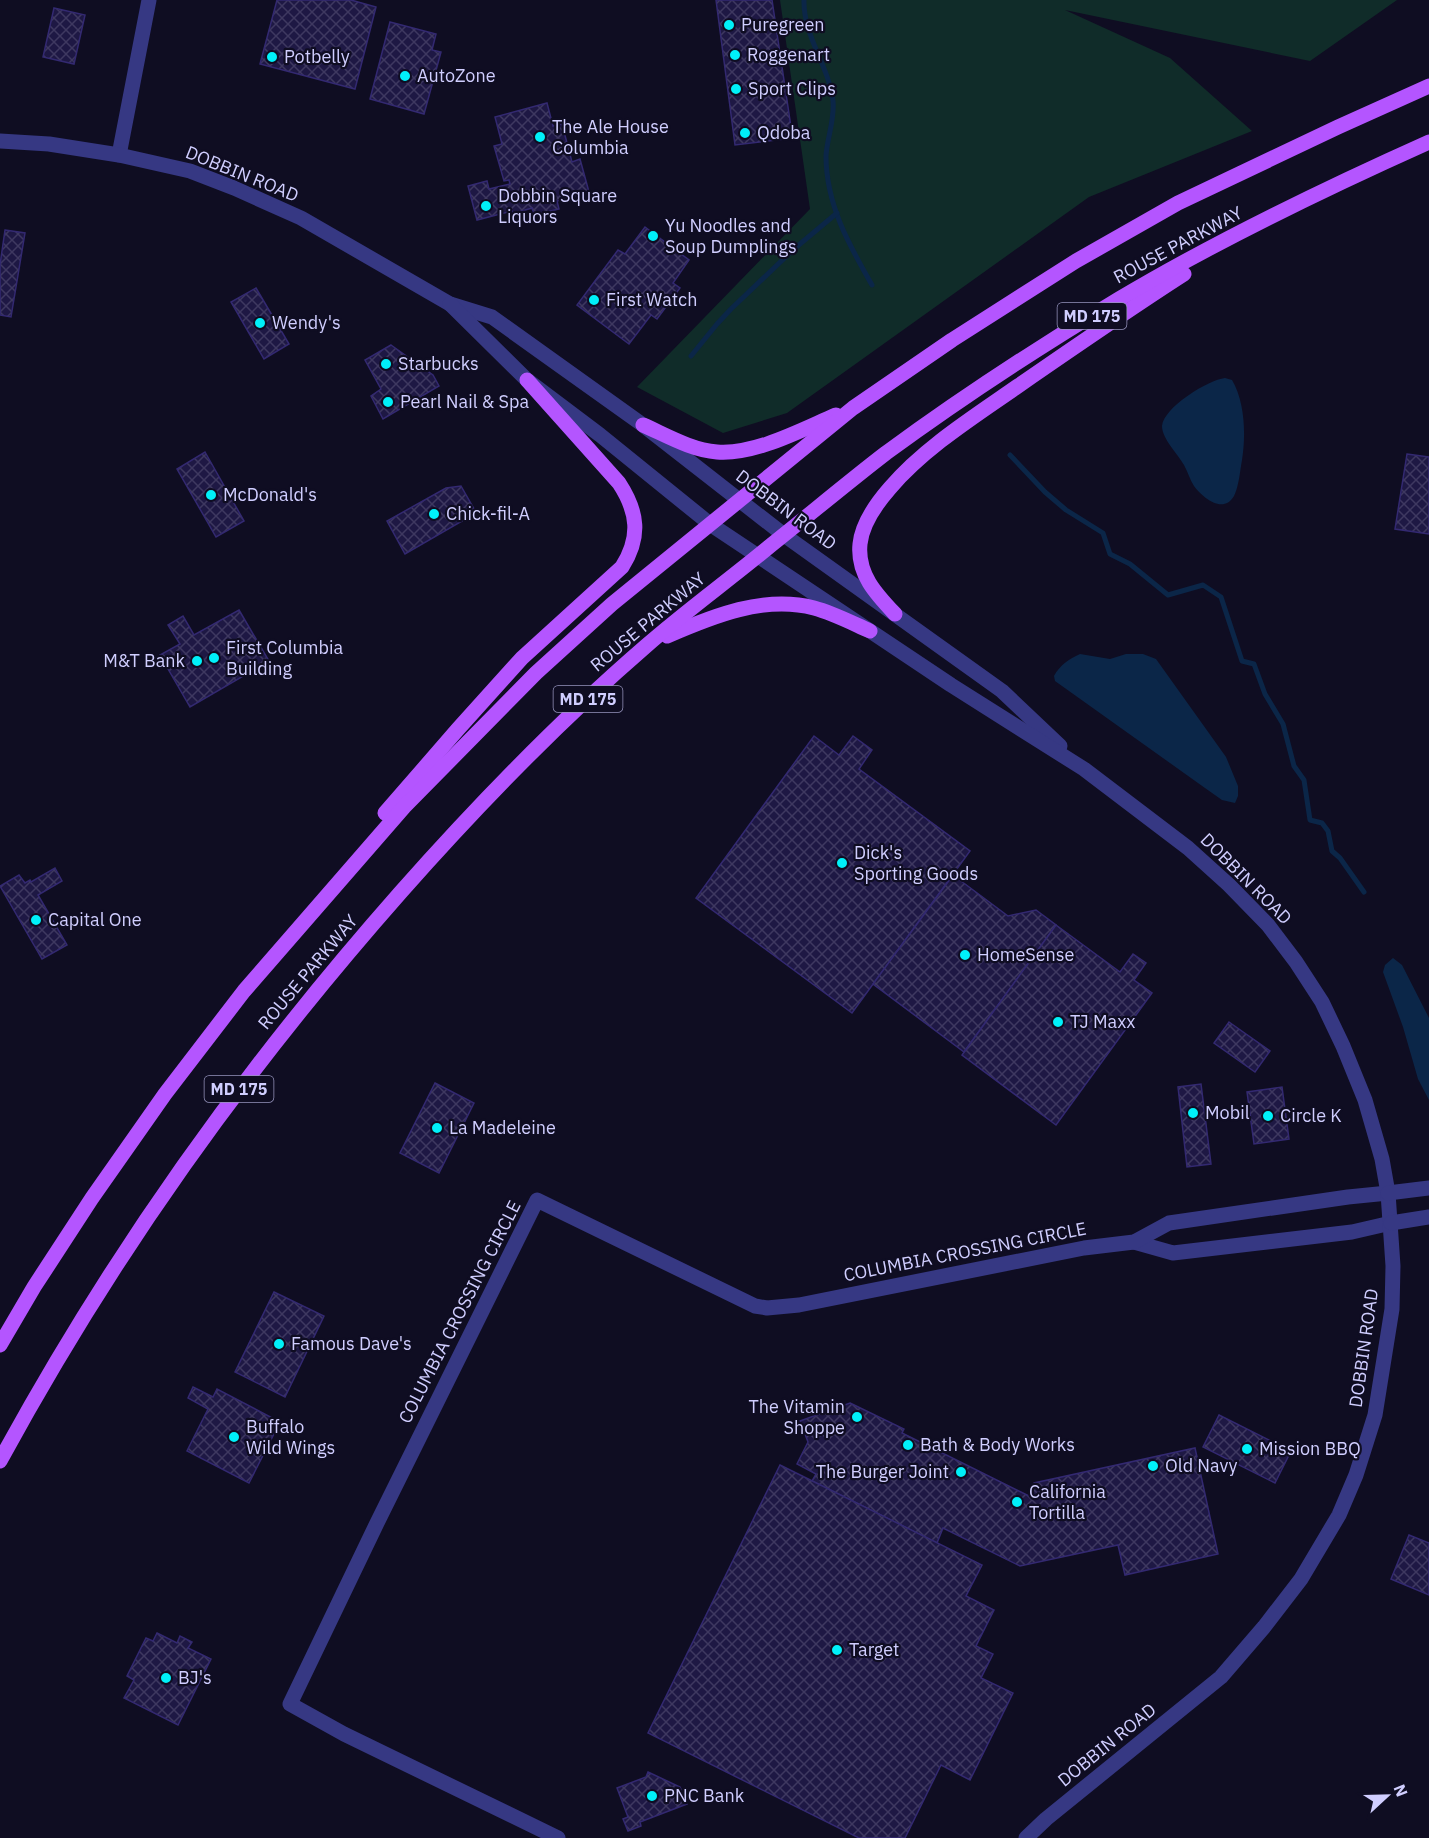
<svg xmlns="http://www.w3.org/2000/svg" width="1429" height="1838" viewBox="0 0 1429 1838" font-family="'IBM Plex Sans',sans-serif">
  <style>
    .green { fill: #102c29 }
    .water { fill: #0b2648 }
    .lines { fill: none; stroke-linecap: round; stroke-linejoin: round }
    .stream { stroke: #0b2648; stroke-width: 5 }
    .building { fill: url(#building-cross-hatch); stroke: #332971; stroke-width: 1.5 }
    .minor { stroke: #363883; stroke-width: 15 }
    .tertiary { stroke: #363883; stroke-width: 15 }
    .primary { stroke: #b455ff; stroke-width: 15 }
    .poi-dot { fill: #00f0f9; stroke: #0f0d22; stroke-width: 2 }
    .labels { text-anchor: middle; stroke-width: 4.5; stroke-linejoin: round; paint-order: stroke }
    .shield { fill: #0f0d22; stroke: #9694bd; stroke-width: 1.5 }
    .shield-label { font-size: 16px; font-weight: bold; fill: #d0ceff }
    .poi-label { font-size: 18px; fill: #d0ceff; stroke: #0f0d22; text-anchor: start }
    .street-label { font-size: 18px; fill: #d0ceff; stroke: #0f0d22 }
  </style>
  <defs>
    <pattern id="building-cross-hatch" width="8" height="8" patternUnits="userSpaceOnUse" patternTransform="scale(1.5)"><rect width="8" height="8" fill="#1e1844"/><path d="M0 0l8 8M0 8l8-8" fill="none" stroke="#3e3860"/></pattern>
  </defs>
  <rect width="100%" height="100%" fill="#0f0d22"/>
  <path class="green" d="M780,0H1397L1310,61L1065,10L1170,58L1252,131L1089,197L787,413L723,433L637,387L810,209Z"/>
  <g class="water">
    <path d="M1225,378L1232,380C1245,402 1246,435 1242,460C1240,471 1239,486 1234,496C1223,515 1202,497 1194,486C1190,480 1188,472 1184,465C1178,454 1162,439 1162,426C1164,407 1208,380 1225,378Z"/>
    <path d="M1080,654L1110,659L1126,654H1143L1156,659L1226,757L1238,786V796L1235,803L1222,800L1205,788L1055,681L1054,676C1060,665 1069,659 1080,654Z"/>
    <path d="M1393,958L1402,965L1429,1018V1100L1418,1079L1403,1027L1383,972L1385,965Z"/>
  </g>
  <g class="lines">
    <g class="stream">
      <path d="M804,0C803,36 829,66 833,101C835,119 827,138 826,156C826,204 849,245 872,285"/>
      <path d="M691,356L717,324L731,309L794,249L837,213"/>
      <path d="M1010,455L1045,492L1066,510L1103,533L1110,554L1130,564L1168,595L1203,585L1221,597L1242,661L1254,664L1265,694L1283,724L1294,766L1304,780L1310,820L1322,823L1328,831L1332,851L1340,858L1364,892"/>
    </g>
  </g>
  <g class="building">
    <path d="M277,0H351L376,7L355,89L260,64Z"/>
    <path d="M716,0H772L791,127L784,139L735,145Z"/>
    <path d="M54,8L85,15L74,64L43,57Z"/>
    <path d="M390,22L436,34L432,50L441,52L424,114L370,99Z"/>
    <path d="M547,103L553,126L562,124L572,162L580,159L589,192L557,201L559,209L534,215L532,208L512,214V211L477,220L468,186L487,181L489,189L510,184L509,180L504,181L494,146L502,144L495,117Z"/>
    <path d="M645,227L689,260L673,283L680,288L657,319L651,315L629,344L577,305L618,250L625,254Z"/>
    <path d="M5,230L25,233L11,317L0,315V265Z"/>
    <path d="M256,288L289,344L264,359L231,302Z"/>
    <path d="M391,345L433,375L439,386L383,419L371,396L381,389L365,360Z"/>
    <path d="M205,452L244,521L216,537L177,469Z"/>
    <path d="M1407,454L1429,457V534L1395,529Z"/>
    <path d="M461,486L474,509L464,520L405,554L387,521L446,488Z"/>
    <path d="M239,610L269,661L190,707L160,655L180,644L168,625L183,616L194,635Z"/>
    <path d="M814,736L839,755L853,736L872,750L859,769L970,851L852,1013L696,898Z"/>
    <path d="M55,868L62,881L38,895L67,945L42,959L0,886L19,875L25,883L30,880L31,882Z"/>
    <path d="M953,875L1008,916L1036,910L1056,925L964,1052L873,984Z"/>
    <path d="M1056,925L1120,972L1133,954L1146,963L1134,980L1152,993L1056,1125L962,1055Z"/>
    <path d="M1229,1022L1270,1051L1255,1072L1214,1043Z"/>
    <path d="M435,1083L474,1103L439,1173L400,1153Z"/>
    <path d="M1201,1084L1211,1164L1187,1167L1178,1087Z"/>
    <path d="M1282,1087L1289,1139L1254,1144L1247,1092Z"/>
    <path d="M274,1292L324,1316L285,1397L235,1372Z"/>
    <path d="M193,1387L213,1397L217,1389L280,1422L249,1483L187,1451L208,1409L188,1398Z"/>
    <path d="M850,1403L904,1429L902,1433L1029,1496L1034,1483L1195,1448L1218,1554L1125,1575L1118,1545L1020,1566L943,1528L937,1543L812,1481L816,1474L797,1464L808,1442L800,1421Z"/>
    <path d="M1219,1415L1291,1451L1275,1483L1203,1447Z"/>
    <path d="M780,1465L982,1565L966,1596L994,1610L976,1646L993,1654L981,1678L1013,1693L970,1780L941,1765L905,1838H859L648,1733Z"/>
    <path d="M1409,1535L1429,1543V1595L1391,1579Z"/>
    <path d="M157,1633L177,1643L180,1636L192,1642L188,1648L211,1659L178,1725L124,1698L134,1680L127,1676L146,1638L153,1641Z"/>
    <path d="M648,1772L680,1787L687,1804L640,1822L641,1826L628,1831L623,1819L628,1817L617,1788L646,1777Z"/>
  </g>
  <g class="lines">
    <g class="minor">
      <path d="M119,155L149,0"/>
      <path d="M1134,1242L1173,1253L1352,1232L1391,1223"/>
      <path d="M558,1838L344,1734L290,1704L377,1523L537,1200L755,1306L767,1308L799,1305L1084,1248L1134,1242L1169,1223L1348,1197L1388,1193"/>
    </g>
    <g class="tertiary">
      <path d="M0,141L49,144L119,155L190,171L234,188L301,218L450,304L492,317L643,425L784,535L1002,691L1060,746"/>
      <path d="M450,304L527,380L600,435L710,524L951,685L1084,769L1188,848L1229,885L1268,925L1296,962L1322,1002L1343,1046L1365,1100L1382,1159L1388,1193L1393,1266L1392,1309L1375,1415L1356,1475L1339,1515L1301,1579L1264,1627L1221,1677L1046,1819L1026,1838"/>
      <path d="M1388,1193L1429,1188"/>
      <path d="M1391,1223L1429,1217"/>
    </g>
    <g class="primary">
      <path d="M643,425C666,435 691,450 717,452C755,455 801,430 836,415"/>
      <path d="M895,614C876,594 857,574 860,544C862,523 876,504 890,488C924,448 975,416 1018,386C1073,348 1128,310 1184,274"/>
      <path d="M667,636C713,616 764,595 814,608C833,613 852,623 870,631"/>
      <path d="M385,813L458,729L522,658L622,567C641,537 638,512 619,483L527,380"/>
      <path d="M0,1345L34,1287L92,1198L165,1094L244,991L404,807L536,673L612,604L853,408L952,340L1076,261L1178,203L1338,127L1429,86"/>
      <path d="M0,1461C113,1253 244,1070 400,893C477,806 558,722 646,646C686,611 729,580 770,546C809,515 847,483 886,453C961,398 1039,347 1119,299C1218,240 1324,189 1429,142"/>
    </g>
  </g>
  <g class="poi-dot">
    <circle cx="729" cy="25" r="6"/>
    <circle cx="735" cy="55" r="6"/>
    <circle cx="272" cy="57" r="6"/>
    <circle cx="405" cy="76" r="6"/>
    <circle cx="736" cy="89" r="6"/>
    <circle cx="745" cy="133" r="6"/>
    <circle cx="540" cy="137" r="6"/>
    <circle cx="486" cy="206" r="6"/>
    <circle cx="653" cy="236" r="6"/>
    <circle cx="594" cy="300" r="6"/>
    <circle cx="260" cy="323" r="6"/>
    <circle cx="386" cy="364" r="6"/>
    <circle cx="388" cy="402" r="6"/>
    <circle cx="211" cy="495" r="6"/>
    <circle cx="434" cy="514" r="6"/>
    <circle cx="214" cy="658" r="6"/>
    <circle cx="197" cy="661" r="6"/>
    <circle cx="842" cy="863" r="6"/>
    <circle cx="36" cy="920" r="6"/>
    <circle cx="965" cy="955" r="6"/>
    <circle cx="1058" cy="1022" r="6"/>
    <circle cx="1193" cy="1113" r="6"/>
    <circle cx="1268" cy="1116" r="6"/>
    <circle cx="437" cy="1128" r="6"/>
    <circle cx="279" cy="1344" r="6"/>
    <circle cx="857" cy="1417" r="6"/>
    <circle cx="234" cy="1437" r="6"/>
    <circle cx="908" cy="1445" r="6"/>
    <circle cx="1247" cy="1449" r="6"/>
    <circle cx="1153" cy="1466" r="6"/>
    <circle cx="961" cy="1472" r="6"/>
    <circle cx="1017" cy="1502" r="6"/>
    <circle cx="837" cy="1650" r="6"/>
    <circle cx="166" cy="1678" r="6"/>
    <circle cx="652" cy="1796" r="6"/>
  </g>
  <g class="labels">
    <g class="shield">
      <rect x="1057.5" y="303" width="69" height="26" rx="4.5"/>
      <rect x="553.5" y="686" width="69" height="26" rx="4.5"/>
      <rect x="204.5" y="1076" width="69" height="26" rx="4.5"/>
    </g>
    <g class="shield-label">
      <text x="1092" y="322">MD 175</text>
      <text x="588" y="705">MD 175</text>
      <text x="239" y="1095">MD 175</text>
    </g>
    <g class="poi-label">
      <text x="741" y="31">Puregreen</text>
      <text x="747" y="61">Roggenart</text>
      <text x="284" y="63">Potbelly</text>
      <text x="417" y="82">AutoZone</text>
      <text x="748" y="95">Sport Clips</text>
      <text x="552" y="133">The Ale House<tspan x="552" dy="21">Columbia</tspan></text>
      <text x="757" y="139">Qdoba</text>
      <text x="498" y="202">Dobbin Square<tspan x="498" dy="21">Liquors</tspan></text>
      <text x="665" y="232">Yu Noodles and<tspan x="665" dy="21">Soup Dumplings</tspan></text>
      <text x="606" y="306">First Watch</text>
      <text x="272" y="329">Wendy's</text>
      <text x="398" y="370">Starbucks</text>
      <text x="400" y="408">Pearl Nail &amp; Spa</text>
      <text x="223" y="501">McDonald's</text>
      <text x="446" y="520">Chick-fil-A</text>
      <text x="226" y="654">First Columbia<tspan x="226" dy="21">Building</tspan></text>
      <text x="185" y="667" text-anchor="end">M&amp;T Bank</text>
      <text x="854" y="859">Dick's<tspan x="854" dy="21">Sporting Goods</tspan></text>
      <text x="48" y="926">Capital One</text>
      <text x="977" y="961">HomeSense</text>
      <text x="1070" y="1028">TJ Maxx</text>
      <text x="1205" y="1119">Mobil</text>
      <text x="1280" y="1122">Circle K</text>
      <text x="449" y="1134">La Madeleine</text>
      <text x="291" y="1350">Famous Dave's</text>
      <text x="845" y="1413" text-anchor="end">The Vitamin<tspan x="845" dy="21">Shoppe</tspan></text>
      <text x="246" y="1433">Buffalo<tspan x="246" dy="21">Wild Wings</tspan></text>
      <text x="920" y="1451">Bath &amp; Body Works</text>
      <text x="1259" y="1455">Mission BBQ</text>
      <text x="1165" y="1472">Old Navy</text>
      <text x="949" y="1478" text-anchor="end">The Burger Joint</text>
      <text x="1029" y="1498">California<tspan x="1029" dy="21">Tortilla</tspan></text>
      <text x="849" y="1656">Target</text>
      <text x="178" y="1684">BJ's</text>
      <text x="664" y="1802">PNC Bank</text>
    </g>
    <g class="street-label">
      <text transform="translate(242 174) rotate(22)" y="6">DOBBIN ROAD</text>
      <text transform="translate(1178 245) rotate(-28)" y="6">ROUSE PARKWAY</text>
      <text transform="translate(786 510) rotate(37)" y="6">DOBBIN ROAD</text>
      <text transform="translate(648 622) rotate(-40)" y="6">ROUSE PARKWAY</text>
      <text transform="translate(1246 879) rotate(45)" y="6">DOBBIN ROAD</text>
      <text transform="translate(308 972) rotate(-50)" y="6">ROUSE PARKWAY</text>
      <text transform="translate(965 1252) rotate(-11)" y="6">COLUMBIA CROSSING CIRCLE</text>
      <text transform="translate(460 1312) rotate(-63)" y="6">COLUMBIA CROSSING CIRCLE</text>
      <text transform="translate(1364 1348) rotate(-82)" y="6">DOBBIN ROAD</text>
      <text transform="translate(1107 1745) rotate(-39)" y="6">DOBBIN ROAD</text>
    </g>
  </g>
  <g transform="translate(1387 1796) rotate(68)" stroke="#0f0d22" stroke-width="4.5" paint-order="stroke">
  <path d="M0-4.5L10 22L0 15L-10 22Z" fill="#d0ceff"/>
  <text y="-9" font-size="16" font-weight="bold" text-anchor="middle" fill="#d0ceff">N</text>
  </g>
</svg>
